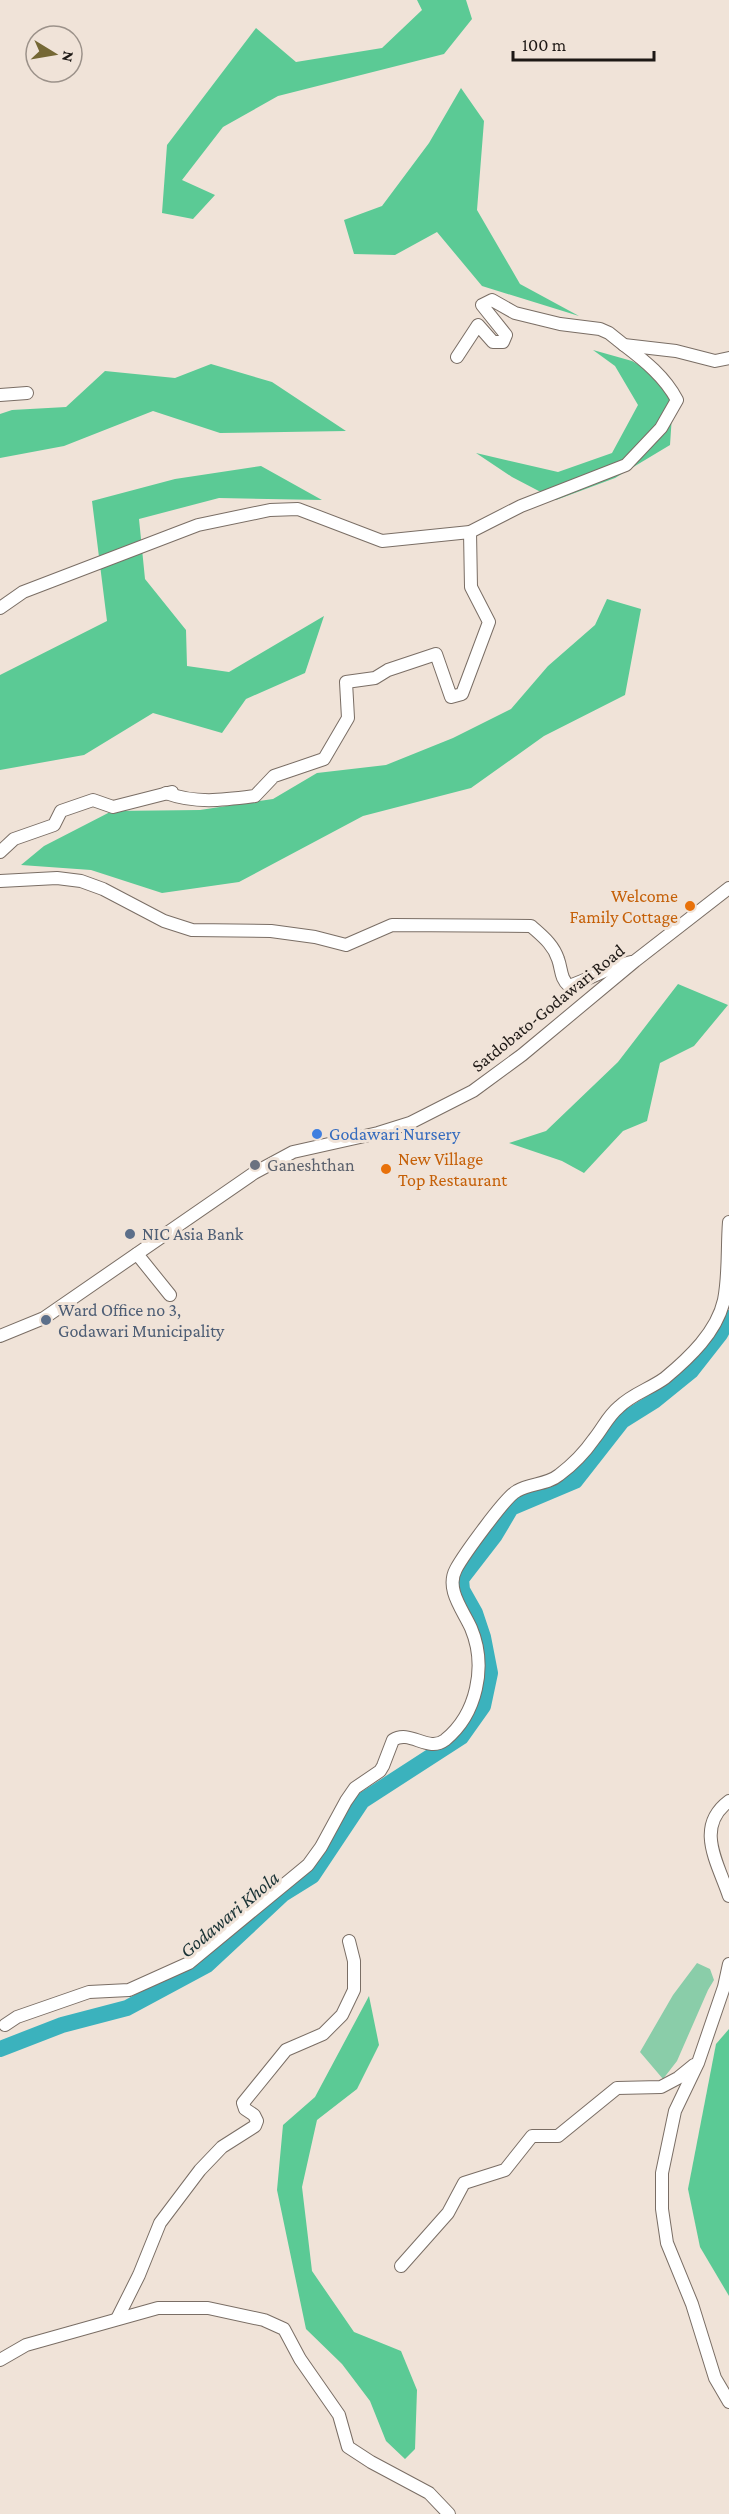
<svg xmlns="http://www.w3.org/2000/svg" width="729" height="2514" viewBox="0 0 729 2514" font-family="'Crimson Pro',serif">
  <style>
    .green { fill: #8acda9 }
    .forest { fill: #5bca95 }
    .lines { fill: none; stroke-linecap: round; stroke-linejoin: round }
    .river { stroke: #3bb2bd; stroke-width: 16 }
    .minor-casing { stroke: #7a6e65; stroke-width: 14 }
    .minor { stroke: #fff; stroke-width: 12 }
    .food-dot { fill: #e8710a; stroke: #f0e3d8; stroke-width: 2 }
    .shop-dot { fill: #3f7fe0; stroke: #f0e3d8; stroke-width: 2 }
    .worship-dot { fill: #6b7280; stroke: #f0e3d8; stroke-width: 2 }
    .service-dot { fill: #5c6f8a; stroke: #f0e3d8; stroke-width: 2 }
    .labels { text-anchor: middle; stroke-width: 6; stroke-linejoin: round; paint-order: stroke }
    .food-label { font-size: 18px; fill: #c56008; stroke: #f0e3d8; text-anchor: end }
    .street-label { font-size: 18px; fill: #1d1815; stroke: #f0e3d8 }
    .shop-label { font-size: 18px; fill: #366cbe; stroke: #f0e3d8; text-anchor: start }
    .worship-label { font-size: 18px; fill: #5b616d; stroke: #f0e3d8; text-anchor: start }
    .service-label { font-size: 18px; fill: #4e5e75; stroke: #f0e3d8; text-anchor: start }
    .water-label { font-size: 20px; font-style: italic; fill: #183134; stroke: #f0e3d8 }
  </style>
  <rect width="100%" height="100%" fill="#f0e3d8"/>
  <path class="green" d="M697,1963L710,1969L714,1980L708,1990L677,2061L663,2079L640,2052L673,1995Z"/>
  <g class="forest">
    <path d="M417,0H466L472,19L444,54L278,96L223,127L182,180L215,195L193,219L162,213L167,145L256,28L296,62L382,48L422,10Z"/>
    <path d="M461,88L484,121L477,210L520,284L579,316L482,286L437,232L395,255L354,254L344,220L382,206L429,143Z"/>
    <path d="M593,350L632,361L674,385L670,445L615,478L556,500L512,477L476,453L558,472L612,453L638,405L615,366Z"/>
    <path d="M211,364L272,382L346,431L220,433L153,411L64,446L0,458V414L12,410L66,407L105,371L175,378Z"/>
    <path d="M261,466L322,500L219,498L139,519L145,579L186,630L187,666L229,672L324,616L305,673L246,699L222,733L153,713L84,755L0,770V675L107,621L92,501L175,479Z"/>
    <path d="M607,599L641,609L625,695L544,736L471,788L363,816L239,882L162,893L91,870L21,865L44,846L112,811L200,810L273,799L317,773L386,765L453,738L511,709L548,666L595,625Z"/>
    <path d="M678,984L728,1005L694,1046L660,1063L647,1121L623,1131L584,1173L562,1161L509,1143L546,1131L618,1062Z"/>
    <path d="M369,1996L379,2045L357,2089L317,2120L302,2187L312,2271L354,2332L401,2351L417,2390L415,2449L405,2459L386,2441L370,2401L342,2364L306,2329L277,2190L283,2125L315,2097Z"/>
    <path d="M729,2029V2296L700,2247L688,2189L716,2044Z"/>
  </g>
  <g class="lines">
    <path class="river" d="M0,2049L62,2025L127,2008L207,1965L283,1894L312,1876L362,1801L461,1737L483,1706L490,1673L483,1637L475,1613L462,1590L461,1579L495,1535L511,1508L575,1481L622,1421L654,1401L691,1371L720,1334L729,1318"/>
    <g class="minor-casing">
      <g id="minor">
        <path d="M457,357L478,325L493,342H503L506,335L482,305L492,300L515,313L560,324L600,329L609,333L624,345L676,351L715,361L729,358"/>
        <path d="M0,395L27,393"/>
        <path d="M0,608L23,592L198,525L270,510L298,509L382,541L470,532L521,506L626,465L661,428L677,400C665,377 645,361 624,345"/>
        <path d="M166,793C196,804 224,800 255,796L274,776L324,759L348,718L346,682L375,678L388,670L436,654L451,697L462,694L489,622L471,587L470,532"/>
        <path d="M0,852L14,839L54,825L61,811L93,800L113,807L172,792"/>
        <path d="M0,881L57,878L81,881L103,889L164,921L192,930L271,931L315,937L346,945L392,925L531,926C542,936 553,944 558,959C562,970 560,978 569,986C590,979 609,967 631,962"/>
        <path d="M137,1254L170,1295"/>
        <path d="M0,1336L44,1318L254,1173L293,1152L378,1133L410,1123L473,1091L522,1055L635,961L729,888"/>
        <path d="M729,1801C694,1827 718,1863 729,1896"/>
        <path d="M729,1964L724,1987L698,2063L675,2111L662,2173V2209L667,2243L692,2304L715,2378L729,2402"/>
        <path d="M5,2025L17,2017L89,1992L129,1990L189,1963L308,1865L321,1847L346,1801L355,1788L380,1771L383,1766L393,1740C410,1729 428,1753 445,1740C477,1714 487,1666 471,1628C463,1610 445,1589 456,1569C463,1556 506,1496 517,1491C530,1483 547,1485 559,1475C571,1466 585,1452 594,1439C603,1428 608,1416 619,1407C632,1394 650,1389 665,1378C689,1358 717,1332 724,1300C729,1275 727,1248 729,1222"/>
        <path d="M401,2266L448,2213L464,2183L505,2170L532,2136H558L617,2088L661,2087L678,2078L694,2065"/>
        <path d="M117,2319L139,2275L160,2223L200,2170L222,2147L255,2126L257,2121L254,2115L245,2109L243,2103L286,2050L323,2034L342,2015L354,1990V1961L349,1941"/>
        <path d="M0,2360L26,2345L158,2308H208L264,2320L284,2329L300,2359L339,2415L348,2447L371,2462L429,2493L449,2514"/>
      </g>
    </g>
    <use href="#minor" class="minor"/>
  </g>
  <g class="food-dot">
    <circle cx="690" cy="906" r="6"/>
    <circle cx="386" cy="1169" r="6"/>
  </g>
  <circle class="shop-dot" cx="317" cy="1134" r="6"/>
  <circle class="worship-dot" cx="255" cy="1165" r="6"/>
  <g class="service-dot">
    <circle cx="130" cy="1234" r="6"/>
    <circle cx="46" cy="1320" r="6"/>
  </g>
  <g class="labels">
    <g class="food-label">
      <text x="678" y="902">Welcome<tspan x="678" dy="21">Family Cottage</tspan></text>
      <text x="398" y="1165" text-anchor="start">New Village<tspan x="398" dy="21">Top Restaurant</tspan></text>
    </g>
    <g class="street-label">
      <text transform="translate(548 1008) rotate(-39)" y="6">Satdobato-Godawari Road</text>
    </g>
    <g class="shop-label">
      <text x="329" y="1140">Godawari Nursery</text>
    </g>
    <g class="worship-label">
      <text x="267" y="1171">Ganeshthan</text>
    </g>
    <g class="service-label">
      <text x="142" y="1240">NIC Asia Bank</text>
      <text x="58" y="1316">Ward Office no 3,<tspan x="58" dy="21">Godawari Municipality</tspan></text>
    </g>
    <g class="water-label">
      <text transform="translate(229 1914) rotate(-40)" y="7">Godawari Khola</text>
    </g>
  </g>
  <g transform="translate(54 54) rotate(101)"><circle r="28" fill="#f0e3d8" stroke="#9c928a" stroke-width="1.5"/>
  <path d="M0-4.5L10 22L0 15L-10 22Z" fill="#756835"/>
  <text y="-9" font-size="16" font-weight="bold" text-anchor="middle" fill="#1d1815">N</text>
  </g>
  <path d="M513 51v9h141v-9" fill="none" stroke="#1d1815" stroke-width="3"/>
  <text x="522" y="51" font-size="18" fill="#1d1815" stroke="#f0e3d8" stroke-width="4.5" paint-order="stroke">100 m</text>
</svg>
